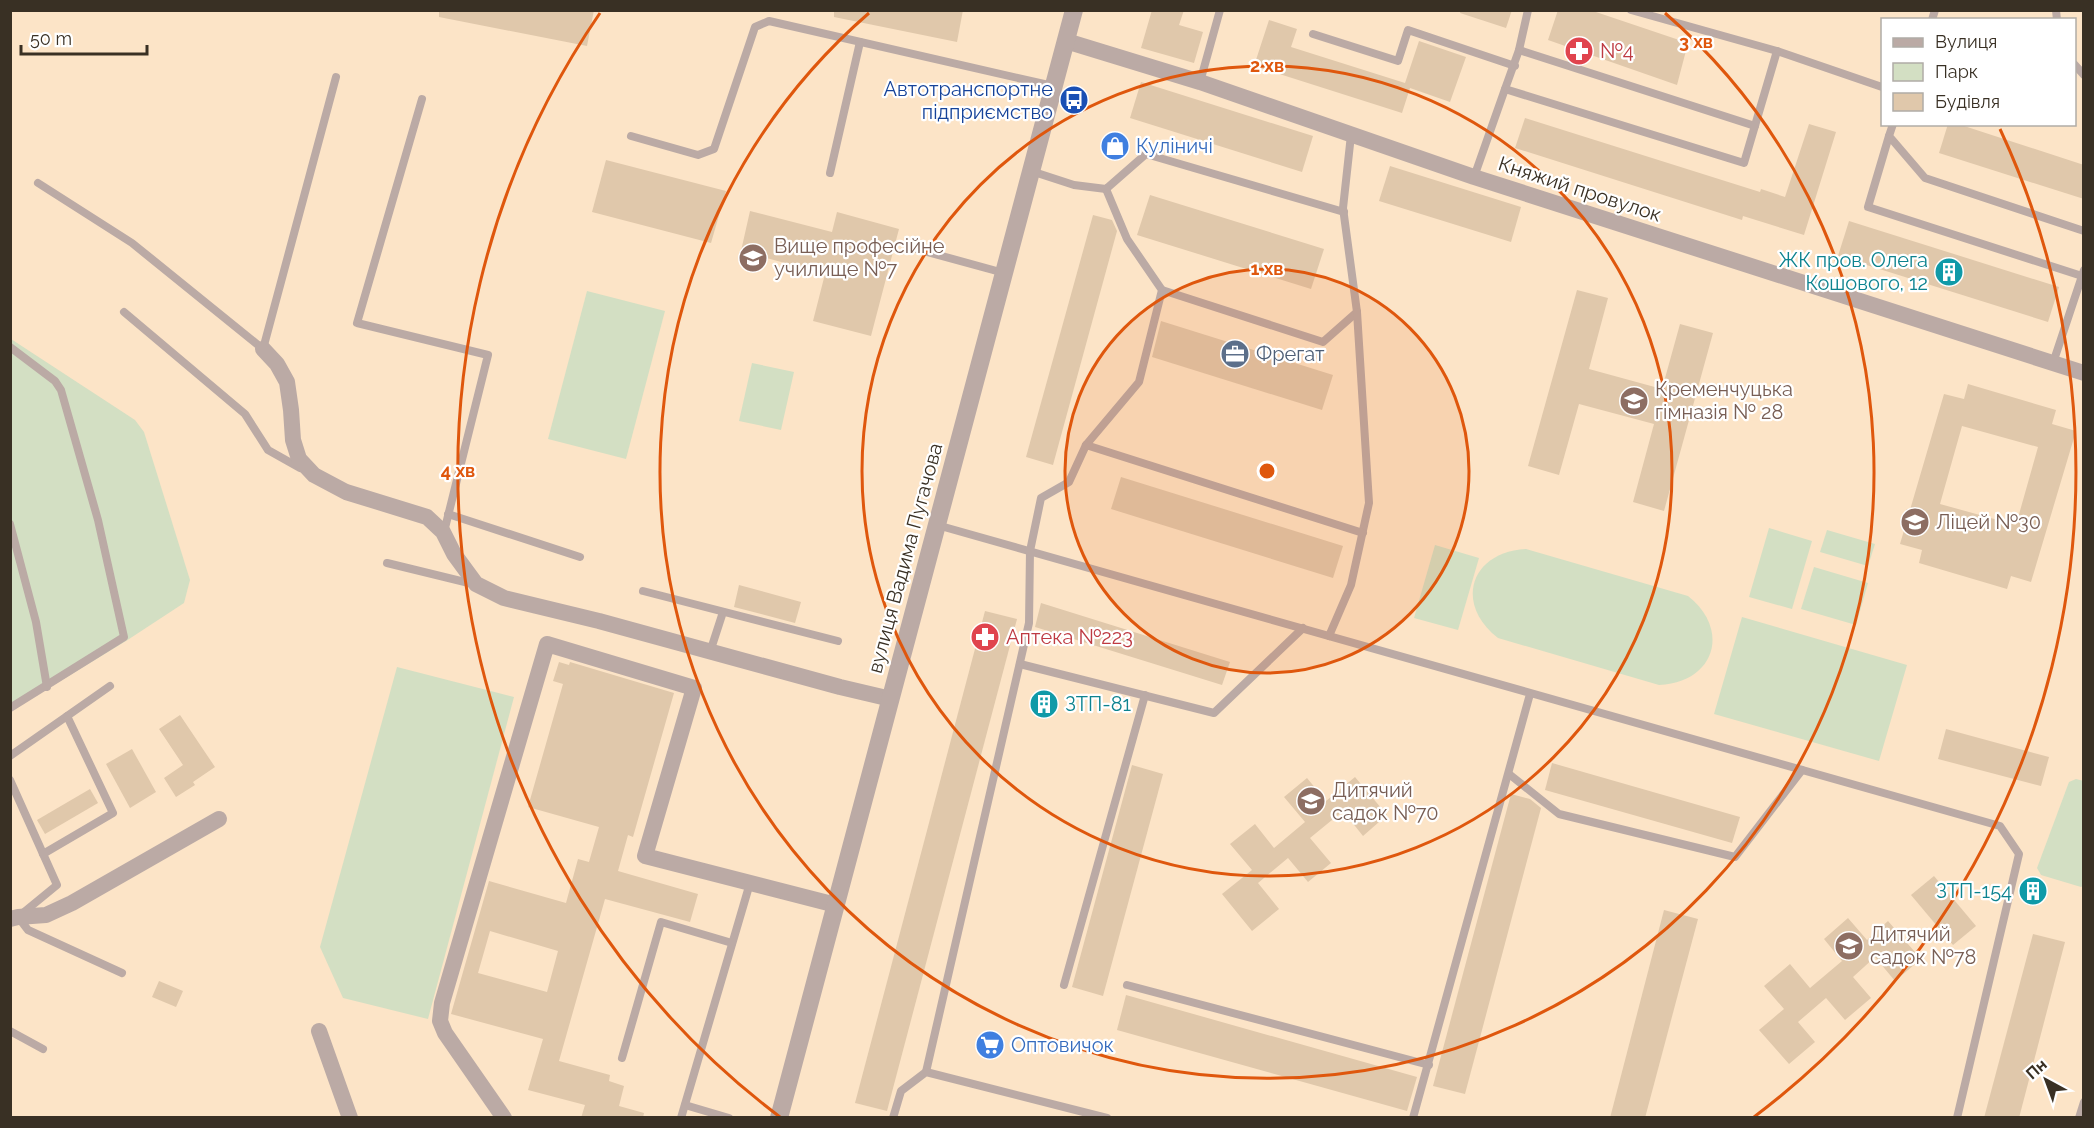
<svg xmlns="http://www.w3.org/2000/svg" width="2094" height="1128" viewBox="0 0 2094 1128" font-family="Raleway,sans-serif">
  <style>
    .green { fill: #d3dfc3 }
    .building { fill: #e0c8ab; fill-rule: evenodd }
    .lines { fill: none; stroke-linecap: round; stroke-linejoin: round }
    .service { stroke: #bbaaa5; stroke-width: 8 }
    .minor { stroke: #bbaaa5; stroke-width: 16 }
    .tertiary { stroke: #bbaaa5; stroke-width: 18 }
    .ring { fill: none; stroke: #df570d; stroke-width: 3 }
    .labels { text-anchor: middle; stroke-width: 4.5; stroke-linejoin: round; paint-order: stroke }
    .health-label { font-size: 20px; fill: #be3a42; stroke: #fff; text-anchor: start }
    .transit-label { font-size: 20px; fill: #164399; stroke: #fff; text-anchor: end }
    .shop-label { font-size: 20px; fill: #366cbe; stroke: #fff; text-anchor: start }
    .street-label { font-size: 20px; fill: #393024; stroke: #fff }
    .education-label { font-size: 20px; fill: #785e54; stroke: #fff; text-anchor: start }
    .culture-label { font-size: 20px; fill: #0d838f; stroke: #fff; text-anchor: end }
    .service-label { font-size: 20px; fill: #4e5e75; stroke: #fff; text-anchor: start }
    .centre { fill: #df570d; stroke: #fff; stroke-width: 3 }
    .ring-label { font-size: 18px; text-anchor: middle; font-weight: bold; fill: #df570d; stroke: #fff; stroke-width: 4.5; stroke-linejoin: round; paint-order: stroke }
  </style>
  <rect width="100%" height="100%" fill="#fce4c7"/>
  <g class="green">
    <path d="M587,291L665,311L626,459L548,439Z"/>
    <path d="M11,339L135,420L144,432L190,580L184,603L126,641L11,711Z"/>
    <path d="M752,363L794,372L781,430L739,421Z"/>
    <path d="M1769,528L1812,541L1792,609L1749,597Z"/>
    <path d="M1827,530L1875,544L1868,566L1820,552Z"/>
    <path d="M1435,545L1479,558L1458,630L1414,618Z"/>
    <path d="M1526,549L1688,596C1731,630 1715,682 1659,685L1498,638C1454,604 1470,552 1526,549Z"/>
    <path d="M1814,567L1868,583L1856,625L1801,609Z"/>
    <path d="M1742,617L1907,665L1879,761L1714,714Z"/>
    <path d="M397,667L514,697L428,1019L343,998L320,947Z"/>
    <path d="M2076,779L2084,781V885L2081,887L2041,875L2037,868L2069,782Z"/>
  </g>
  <g class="building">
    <path d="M439,10H594L587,46L439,17Z"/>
    <path d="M834,10H963L957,42L834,17Z"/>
    <path d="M1152,10H1184L1179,25L1203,32L1194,63L1141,48Z"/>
    <path d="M1461,10H1512L1506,28L1460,13Z"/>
    <path d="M1558,10H1590L1688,43L1677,85L1548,40Z"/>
    <path d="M1269,20L1297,29L1291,47L1405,83L1419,41L1466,57L1450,102L1410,88L1402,113L1254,66Z"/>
    <path d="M1141,82L1313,136L1302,172L1130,118Z"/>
    <path d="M1525,118L1760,192L1761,189L1785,197L1809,124L1836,132L1804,235L1743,216L1742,220L1515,148Z"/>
    <path d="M1948,124H1958L2084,165V199L1939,153Z"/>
    <path d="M606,160L726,191L711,243L592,212Z"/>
    <path d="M1390,166L1521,207L1511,242L1379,201Z"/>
    <path d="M1150,195L1324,249L1311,289L1137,235Z"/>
    <path d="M750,211L832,232L837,212L899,229L871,336L813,321L825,274L741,251Z"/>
    <path d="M1093,215L1112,220L1117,231L1053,465L1026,457Z"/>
    <path d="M1849,221L2059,287L2048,322L1838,256Z"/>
    <path d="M1577,290L1608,298L1589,369L1662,389L1680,324L1713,333L1664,511L1633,502L1654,424L1579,404L1559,475L1528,466Z"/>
    <path d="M1161,321L1333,375L1322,410L1152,357Z"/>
    <path d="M1968,384L2056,410L2052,424L2076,431L2031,582L2011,576L2007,589L1919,563L1922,550L1900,544L1944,394L1964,399ZM1962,426L2038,447L2016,525L1940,504Z"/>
    <path d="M1121,477L1343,546L1333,578L1111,509Z"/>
    <path d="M739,585L801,602L795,623L734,607Z"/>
    <path d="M1041,603L1230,662L1222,685L1035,627Z"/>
    <path d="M985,611L1017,619L887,1111L855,1103Z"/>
    <path d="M559,662L569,665L570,662L674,693L633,837L628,835L618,871L698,894L690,922L605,899L559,1061L610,1075L609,1081L624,1086L619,1106L644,1113L643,1118H581L585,1105L528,1090L543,1039L451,1014L489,881L566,903L578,859L589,862L599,827L528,807L563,684L553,681ZM490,931L558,951L547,992L478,973Z"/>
    <path d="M1041,690L1056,696L1048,718L1032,713Z"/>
    <path d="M180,715L215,767L193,782L195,785L176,797L164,778L183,765L159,729Z"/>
    <path d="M1946,729L2049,757L2041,786L1938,759Z"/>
    <path d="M132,749L156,792L130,808L106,764Z"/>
    <path d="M1552,763L1740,817L1732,843L1545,790Z"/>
    <path d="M1132,765L1163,774L1103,996L1072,987Z"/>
    <path d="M1355,777L1387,815L1363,836L1343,811L1310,838L1331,863L1308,882L1288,858L1258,883L1279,909L1252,931L1222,894L1252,870L1230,844L1255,824L1274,848L1305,822L1284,797L1307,778L1326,801Z"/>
    <path d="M90,789L98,803L45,834L37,820Z"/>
    <path d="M1511,794L1530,799L1541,808L1465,1094L1433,1086Z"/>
    <path d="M1934,876L1976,926L1953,945L1911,895Z"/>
    <path d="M2026,881L2043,885L2039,900L2022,896Z"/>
    <path d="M1664,910L1698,919L1645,1118H1610Z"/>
    <path d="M1848,918L1867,940L1888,921L1921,959L1895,981L1875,957L1853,977L1871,998L1845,1020L1826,998L1798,1022L1815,1042L1789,1064L1759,1030L1784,1009L1764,986L1790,964L1810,988L1842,961L1824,939Z"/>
    <path d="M2033,934L2065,942L2019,1118H1984Z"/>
    <path d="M159,981L183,991L176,1007L152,997Z"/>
    <path d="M1126,995L1417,1077L1407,1111L1117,1030Z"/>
  </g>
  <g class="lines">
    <g class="service">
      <path d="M2056,10L2057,20"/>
      <path d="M1932,20L1935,10"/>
      <path d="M1313,34L1398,61L1408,30L1515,66"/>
      <path d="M1519,50L1755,126"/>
      <path d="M1777,51L1882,87"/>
      <path d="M2074,64L2084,75"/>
      <path d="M1200,82L1220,10"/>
      <path d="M1505,89L1519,50L1528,10"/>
      <path d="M422,99L357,323L488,355L444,532"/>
      <path d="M1893,124L1889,136L1925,178L2084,231"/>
      <path d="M631,136L698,155L714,149L755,27L769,21L1053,86"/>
      <path d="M1889,136L1868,207L2082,276"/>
      <path d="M1031,171L1074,185L1106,189L1146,154L1344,212"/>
      <path d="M830,173L860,42"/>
      <path d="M1474,177L1505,89L1744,163L1777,51L1631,10"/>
      <path d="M38,183L132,243L263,349L336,77"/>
      <path d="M909,247L1004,273"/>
      <path d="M1162,290L1323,342L1357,312L1343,208L1351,135"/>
      <path d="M124,312L245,414L268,450L300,468"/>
      <path d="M10,347L55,381L61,390L98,520L124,637L10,708"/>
      <path d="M2053,363L2084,270"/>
      <path d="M1086,445L1139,382L1162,290L1127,239L1106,189"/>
      <path d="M448,514L580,557"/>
      <path d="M10,524L36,622L47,687"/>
      <path d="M937,525L2000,826L2019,854L1957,1118"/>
      <path d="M387,563L473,584"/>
      <path d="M643,591L838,641"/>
      <path d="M1329,636L1351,585L1369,503L1357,312"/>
      <path d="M710,652L723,612"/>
      <path d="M1020,664L1214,713L1303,628"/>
      <path d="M10,756L110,686"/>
      <path d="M1509,774L1559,814L1735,857L1802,770"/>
      <path d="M10,780L57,885L18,917L28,930L122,973"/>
      <path d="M43,854L113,813L67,716"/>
      <path d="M1064,985L1145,695"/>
      <path d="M1127,985L1429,1065"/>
      <path d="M10,1031L43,1049"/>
      <path d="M622,1058L661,922L732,943"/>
      <path d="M926,1072L1029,623L1030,551L1041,498L1069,482L1086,445L1363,533"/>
      <path d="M685,1105L729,1118"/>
      <path d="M681,1118L750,883"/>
      <path d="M893,1118L901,1091L926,1072L1107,1118"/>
      <path d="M1413,1118L1530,694"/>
      <path d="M2079,1118L2084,1102"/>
    </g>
    <g class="minor">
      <path d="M1066,41L1200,82L1474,177L2084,373"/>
      <path d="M263,349L277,364L287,382L291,410L293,440L299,459L314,475L346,492L427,517L443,532L454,554L476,584L504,598L599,621L840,687L891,699"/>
      <path d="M10,919L18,917L46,915L72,903L219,819"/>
      <path d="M319,1031L350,1118"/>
      <path d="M504,1118L445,1033L440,1021L442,1003L547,644L694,688L645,856L836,905"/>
    </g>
    <path class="tertiary" d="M779,1118L1074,10"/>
  </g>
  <circle cx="1267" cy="471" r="202" fill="#df570d" fill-opacity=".12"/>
  <g class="ring">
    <circle cx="1267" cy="471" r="202"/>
    <circle cx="1267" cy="471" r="405"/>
    <path d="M1665 13A607 607 0 1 1 869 13"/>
    <path d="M780 1117A809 809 0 0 1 600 13M2000 129A809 809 0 0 1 1754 1117"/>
  </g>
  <defs>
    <g id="pharmacy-disc" transform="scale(1.5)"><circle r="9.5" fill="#e0444e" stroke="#fff"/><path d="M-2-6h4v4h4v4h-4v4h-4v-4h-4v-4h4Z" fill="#fff"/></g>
    <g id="bus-disc" transform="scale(1.5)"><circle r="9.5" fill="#1a4fb4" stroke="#fff"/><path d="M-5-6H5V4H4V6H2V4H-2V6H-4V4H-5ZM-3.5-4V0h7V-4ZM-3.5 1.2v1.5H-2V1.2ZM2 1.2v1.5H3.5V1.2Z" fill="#fff"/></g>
    <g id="shop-disc" transform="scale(1.5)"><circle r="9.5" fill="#3f7fe0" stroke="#fff"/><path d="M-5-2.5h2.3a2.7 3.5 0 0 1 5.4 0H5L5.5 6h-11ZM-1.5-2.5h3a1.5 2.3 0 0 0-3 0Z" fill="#fff"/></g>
    <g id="university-disc" transform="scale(1.5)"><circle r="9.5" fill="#8d6e63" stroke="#fff"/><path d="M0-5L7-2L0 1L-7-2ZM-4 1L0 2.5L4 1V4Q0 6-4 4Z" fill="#fff"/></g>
    <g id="building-disc" transform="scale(1.5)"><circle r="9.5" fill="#0f9aa8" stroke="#fff"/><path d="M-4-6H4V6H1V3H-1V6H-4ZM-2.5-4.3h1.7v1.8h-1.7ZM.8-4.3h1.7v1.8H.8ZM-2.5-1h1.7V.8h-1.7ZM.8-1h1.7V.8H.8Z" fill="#fff"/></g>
    <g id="office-disc" transform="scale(1.5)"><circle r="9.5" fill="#5c6f8a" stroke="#fff"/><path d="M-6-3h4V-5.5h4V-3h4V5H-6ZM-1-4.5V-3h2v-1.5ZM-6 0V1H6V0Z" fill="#fff"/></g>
    <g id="school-disc" transform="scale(1.5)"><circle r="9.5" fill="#8d6e63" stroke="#fff"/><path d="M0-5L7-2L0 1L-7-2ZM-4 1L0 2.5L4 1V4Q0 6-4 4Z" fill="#fff"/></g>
    <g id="supermarket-disc" transform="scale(1.5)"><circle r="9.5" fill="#3f7fe0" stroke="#fff"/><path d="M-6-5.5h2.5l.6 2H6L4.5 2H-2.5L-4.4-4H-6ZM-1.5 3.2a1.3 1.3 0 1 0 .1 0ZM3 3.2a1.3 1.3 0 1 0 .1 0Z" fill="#fff"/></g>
  </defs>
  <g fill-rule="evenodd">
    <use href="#pharmacy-disc" x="1579" y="51"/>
    <use href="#bus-disc" x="1074" y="100"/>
    <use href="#shop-disc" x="1115" y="146"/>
    <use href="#university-disc" x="753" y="258"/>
    <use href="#building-disc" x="1949" y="272"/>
    <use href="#office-disc" x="1235" y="354"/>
    <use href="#school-disc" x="1634" y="401"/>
    <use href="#school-disc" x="1915" y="522"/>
    <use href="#pharmacy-disc" x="985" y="637"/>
    <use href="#building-disc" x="1044" y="704"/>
    <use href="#school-disc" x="1311" y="801"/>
    <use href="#building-disc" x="2033" y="891"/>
    <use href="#school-disc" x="1849" y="946"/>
    <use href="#supermarket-disc" x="990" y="1045"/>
  </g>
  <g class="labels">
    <g class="health-label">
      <text x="1600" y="58">№4</text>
      <text x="1006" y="644">Аптека №223</text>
    </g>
    <g class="transit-label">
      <text x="1053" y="96">Автотранспортне<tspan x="1053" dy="23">підприємство</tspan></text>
    </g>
    <g class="shop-label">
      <text x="1136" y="153">Куліничі</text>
      <text x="1011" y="1052">Оптовичок</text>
    </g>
    <g class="street-label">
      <text transform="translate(1580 189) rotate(18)" y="7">Княжий провулок</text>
      <text transform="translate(905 558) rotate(-75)" y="7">вулиця Вадима Пугачова</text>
    </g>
    <g class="education-label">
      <text x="774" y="253">Вище професійне<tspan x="774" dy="23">училище №7</tspan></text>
      <text x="1655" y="396">Кременчуцька<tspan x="1655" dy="23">гімназія № 28</tspan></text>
      <text x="1936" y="529">Ліцей №30</text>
      <text x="1332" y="797">Дитячий<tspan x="1332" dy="23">садок №70</tspan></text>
      <text x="1870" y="941">Дитячий<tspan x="1870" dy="23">садок №78</tspan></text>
    </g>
    <g class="culture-label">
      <text x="1928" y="267">ЖК пров. Олега<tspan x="1928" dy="23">Кошового, 12</tspan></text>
      <text x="1065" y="711" text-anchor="start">ЗТП-81</text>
      <text x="2012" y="898">ЗТП-154</text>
    </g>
    <g class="service-label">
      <text x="1256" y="361">Фрегат</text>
    </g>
  </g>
  <circle cx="1267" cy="471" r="9" class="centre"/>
  <g class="ring-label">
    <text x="1696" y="48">3 хв</text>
    <text x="1267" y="72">2 хв</text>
    <text x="1267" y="275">1 хв</text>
    <text x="458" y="477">4 хв</text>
  </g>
  <rect width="2094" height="1128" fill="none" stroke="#393024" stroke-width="24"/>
  <rect x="1881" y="18" width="195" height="108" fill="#ffffff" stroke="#b0aca7" stroke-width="1.5"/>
  <rect x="1893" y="38" width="30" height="9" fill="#bbaaa5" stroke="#b0aca7" stroke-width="1.5"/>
  <text x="1935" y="48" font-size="18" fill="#393024">Вулиця</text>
  <rect x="1893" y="63" width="30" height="18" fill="#d3dfc3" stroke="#b0aca7" stroke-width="1.5"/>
  <text x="1935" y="78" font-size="18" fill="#393024">Парк</text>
  <rect x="1893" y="93" width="30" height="18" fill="#e0c8ab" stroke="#b0aca7" stroke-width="1.5"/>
  <text x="1935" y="108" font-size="18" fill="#393024">Будівля</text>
  <g transform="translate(2046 1080) rotate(319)" stroke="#ffffff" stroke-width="4.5" paint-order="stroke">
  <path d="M0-4.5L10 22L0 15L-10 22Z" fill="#393024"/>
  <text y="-9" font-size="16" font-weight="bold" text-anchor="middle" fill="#393024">Пн</text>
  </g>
  <path d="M21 45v9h126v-9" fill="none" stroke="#393024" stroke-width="3"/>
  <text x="30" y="45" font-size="18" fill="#393024" stroke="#ffffff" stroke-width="4.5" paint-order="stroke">50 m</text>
</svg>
